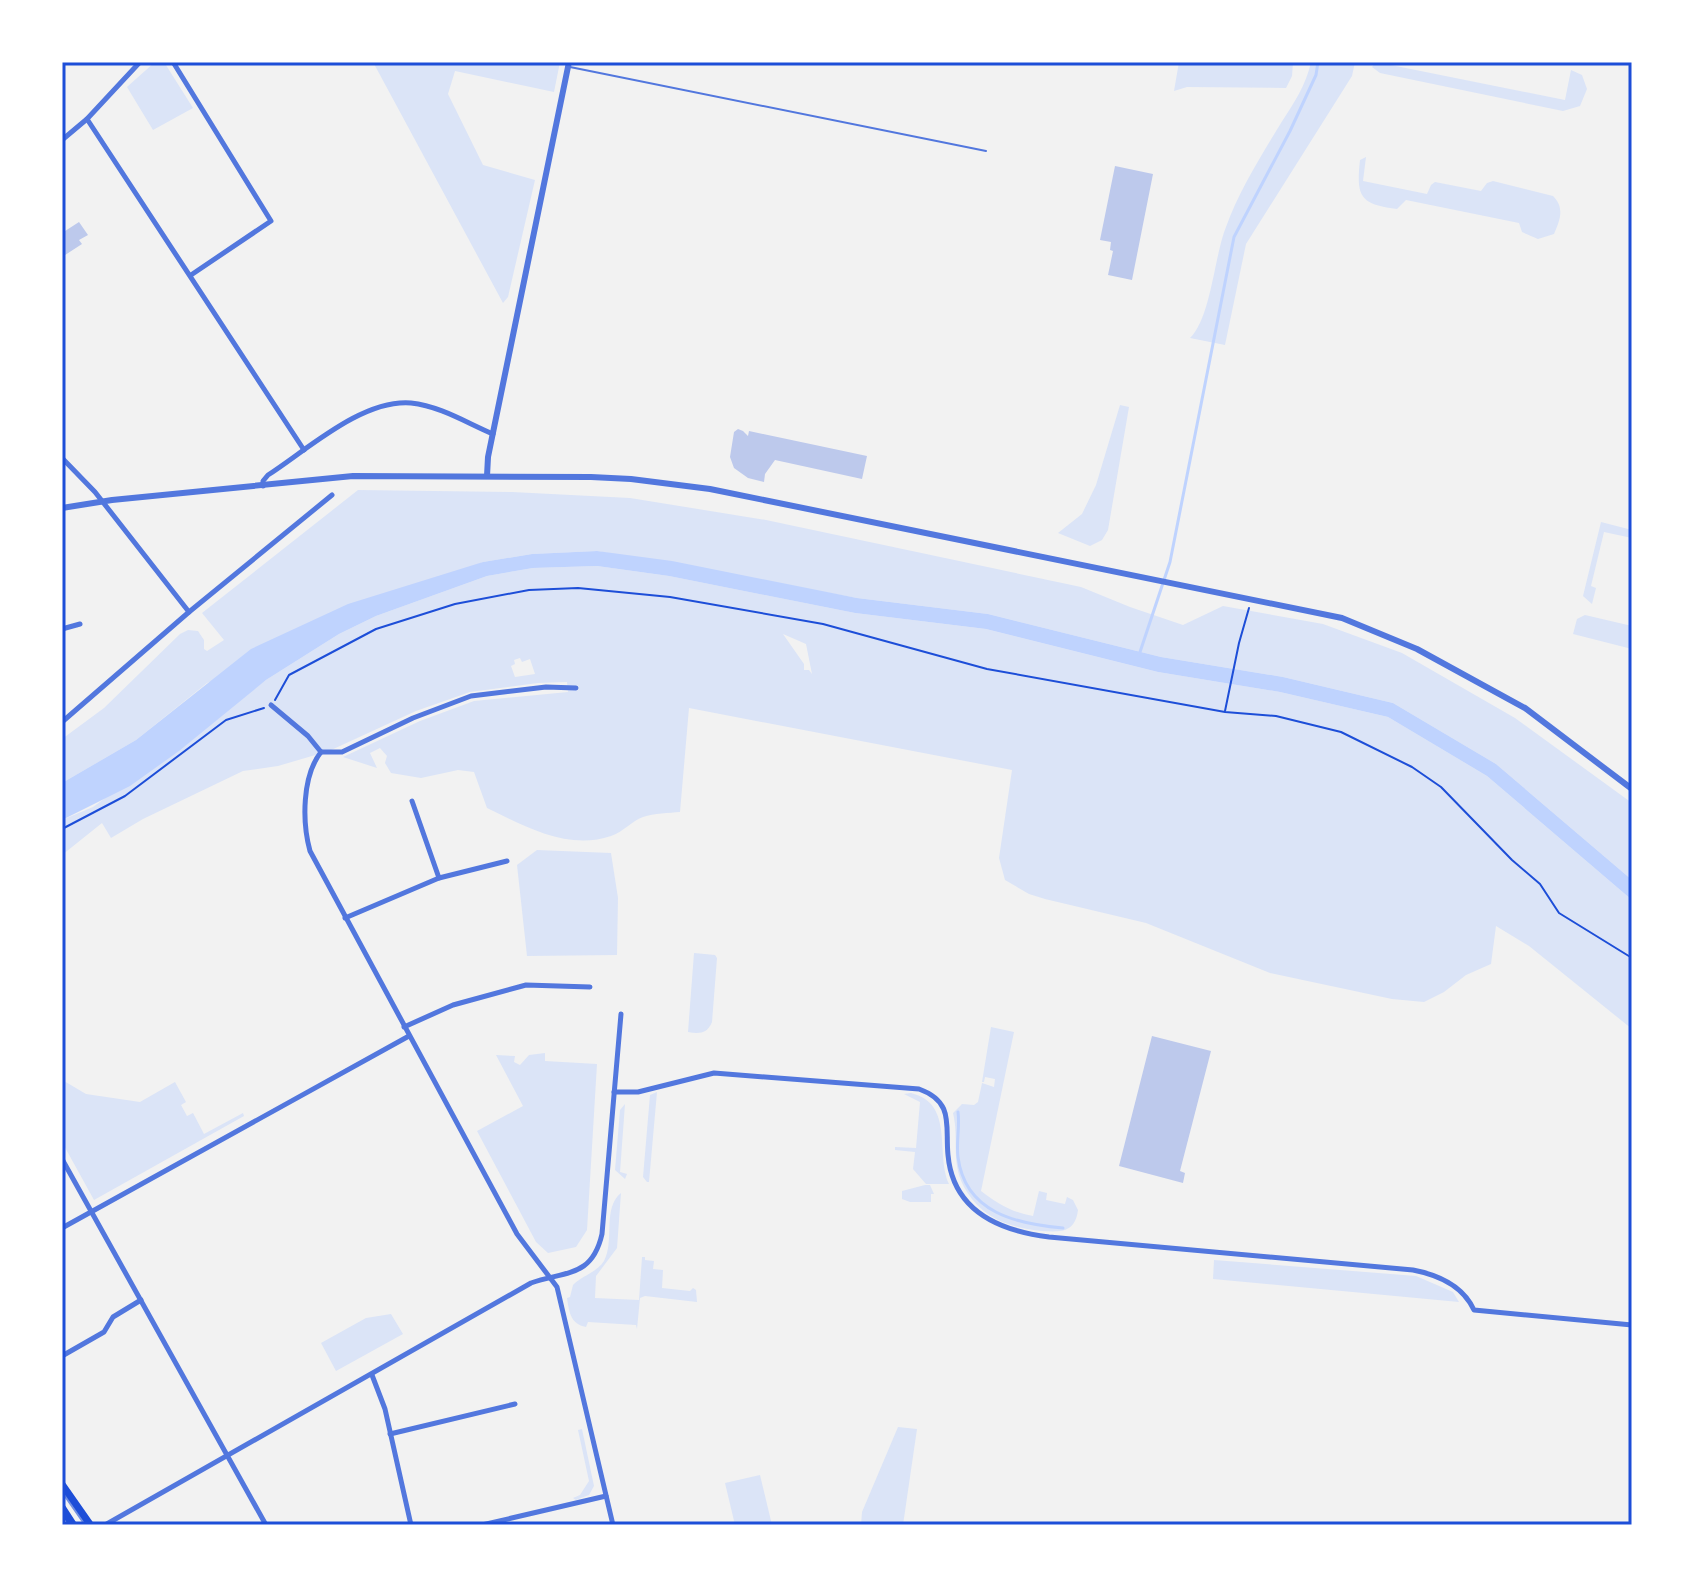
<svg xmlns="http://www.w3.org/2000/svg" width="1694" height="1587" viewBox="0 0 1694 1587" font-family="Raleway,sans-serif">
  <style>
    .green { fill: #dbe4f7; fill-rule: evenodd }
    .water { fill: #bfd3fe }
    .lines { fill: none; stroke-linecap: round; stroke-linejoin: round }
    .stream { stroke: #bfd3fe; stroke-width: 3 }
    .building { fill: #bdc9ec }
    .path { stroke: #1d4ed8; stroke-width: 2 }
    .service { stroke: #5277de; stroke-width: 2 }
    .minor { stroke: #5277de; stroke-width: 5 }
    .tertiary { stroke: #5277de; stroke-width: 6 }
    .primary { stroke: #1d4ed8; stroke-width: 8 }
    .tram { stroke: #7290e2; stroke-width: 2 }
    .neatline { fill: none; stroke: #1d4ed8; stroke-width: 3 }
  </style>
  <rect width="100%" height="100%" fill="#f2f2f2"/>
  <g class="green">
    <path d="M155,62H164L193,108L153,130L127,87Z"/>
    <path d="M373,62H560L554,92L455,71L448,94L483,165L535,180L508,297L503,303Z"/>
    <path d="M1179,62H1293L1292,76L1286,88L1187,87L1174,91Z"/>
    <path d="M1311,62H1355L1352,76L1246,244L1225,345L1190,338C1211,318 1214,257 1226,227C1239,191 1261,156 1281,123C1294,103 1306,85 1311,62Z"/>
    <path d="M1376,62L1565,100L1571,70L1582,75L1587,89L1580,106L1563,111L1380,73L1372,67Z"/>
    <path d="M1366,157L1363,181L1427,194L1431,185L1435,182L1481,191L1487,183L1493,181L1553,196C1565,208 1560,220 1554,234L1538,239L1522,232L1519,223L1406,200L1397,209C1360,204 1356,197 1360,160Z"/>
    <path d="M1120,405L1129,407L1108,530L1102,540L1090,546L1058,533L1082,514L1096,485Z"/>
    <path d="M358,490L512,492L630,498L766,520L1081,587L1130,607L1183,625L1223,606L1323,624L1402,653L1515,718L1632,803V880L1496,764L1393,703L1283,677L1161,657L988,614L857,598L597,551L532,554L483,562L207,683L136,740L62,783V739L104,708L180,634L188,630L198,631L204,640V649L207,651L224,640L202,613Z"/>
    <path d="M1601,522L1632,530V538L1604,532L1591,586L1596,588L1592,604L1583,596Z"/>
    <path d="M597,566L669,576L855,613L986,629L1158,672L1280,692L1388,717L1487,776L1632,900V1029L1529,946L1496,926L1491,964L1466,975L1444,992L1424,1002L1392,999L1270,973L1146,923L1045,899L1029,894L1005,880L999,858L1012,770L689,708L680,812C669,813 654,813 643,817C632,821 623,832 611,836C568,851 524,826 487,808L474,772L458,770L421,778L391,773L385,763L387,756L380,748L370,753L377,768L343,757L420,721L474,701L568,692L567,682L538,683L470,692L416,711L329,751L278,766L243,771L143,819L111,838L102,823L62,855V820L93,807L266,680L339,634L376,616L487,576L533,568ZM783,634L806,644L812,674L809,670H804V664ZM520,658L522,662L530,659L535,674L515,677L511,666L515,664L514,660Z"/>
    <path d="M1585,615L1632,626V649L1573,634L1577,619Z"/>
    <path d="M537,850L611,853L618,898L617,955L527,956L517,865Z"/>
    <path d="M694,953L715,955L717,958L712,1022C707,1034 699,1034 688,1032Z"/>
    <path d="M991,1027L1014,1032L981,1191C998,1204 1011,1212 1033,1216L1039,1191L1047,1193L1046,1200L1065,1204L1067,1197L1073,1200L1078,1210C1075,1233 1061,1232 1042,1231C1011,1228 984,1219 967,1192C949,1163 960,1142 953,1113L962,1104L974,1105L978,1102L982,1083L994,1087L995,1079L985,1077L984,1082H982Z"/>
    <path d="M545,1053V1061L597,1064L587,1230L576,1247L548,1253L536,1242L477,1131L523,1106L496,1055L515,1056L514,1062L520,1065L529,1055Z"/>
    <path d="M64,1081L86,1094L140,1102L175,1082L186,1102L181,1105L187,1116L193,1113L204,1134L243,1113L244,1116L94,1200L62,1142Z"/>
    <path d="M657,1092L649,1182H647L643,1177L650,1095Z"/>
    <path d="M911,1093C955,1104 935,1153 949,1184H926L913,1169L915,1152L895,1150V1147L916,1148L920,1102L904,1094Z"/>
    <path d="M625,1104L620,1172L627,1174L625,1179L615,1170L620,1110Z"/>
    <path d="M925,1185H930L934,1194H931V1202H910L902,1199V1191Z"/>
    <path d="M621,1193L617,1248L596,1276L595,1298L639,1300L642,1257H645V1260L654,1261L653,1269L663,1270L662,1288L690,1291L693,1288L696,1290L697,1302L645,1296L640,1298L637,1329L636,1325L588,1322L586,1327C570,1324 569,1311 567,1298L570,1297L573,1285C583,1275 596,1273 604,1261C615,1241 602,1208 621,1193Z"/>
    <path d="M1214,1260L1416,1276L1453,1292L1459,1302L1213,1279Z"/>
    <path d="M391,1314L403,1334L336,1371L321,1343L366,1318Z"/>
    <path d="M898,1427L917,1429L903,1525H861L862,1512Z"/>
    <path d="M582,1429L594,1486L589,1495L576,1500L573,1498L580,1495L589,1481L578,1430Z"/>
    <path d="M760,1475L772,1525H735L725,1483Z"/>
  </g>
  <path class="water" d="M597,551L672,561L857,598L988,614L1161,657L1283,677L1393,703L1496,764L1632,880V900L1487,776L1388,717L1280,692L1158,672L986,629L855,613L669,576L597,566L533,568L487,576L376,616L339,634L266,680L179,751L130,786L62,820V783L136,740L251,649L348,604L483,562L532,554Z"/>
  <g class="lines">
    <g class="stream">
      <path d="M1139,655L1170,562L1234,237L1290,131L1316,75L1318,62"/>
      <path d="M958,1112C960,1127 956,1142 958,1157C965,1213 1017,1224 1063,1228"/>
    </g>
  </g>
  <g class="building">
    <path d="M1115,166L1153,174L1132,280L1108,275L1113,251L1110,250L1111,242L1100,240Z"/>
    <path d="M79,222L88,235L79,240L82,244L62,257V233Z"/>
    <path d="M738,429L743,431L748,436L749,431L867,456L862,479L775,460L765,474L764,482L748,478L734,468L730,457L734,432Z"/>
    <path d="M1152,1036L1211,1051L1180,1171L1185,1173L1183,1183L1119,1166Z"/>
  </g>
  <g class="lines">
    <g class="path">
      <path d="M275,700L289,675L376,629L455,604L529,590L578,588L670,597L823,624L987,669L1225,712L1276,716L1341,732L1412,767L1441,787L1512,860L1540,884L1559,913L1632,958"/>
      <path d="M1225,711L1239,643L1249,608"/>
      <path d="M62,829L125,796L226,720L264,708"/>
    </g>
    <path class="service" d="M570,67L986,151"/>
    <g class="minor">
      <path d="M173,62L271,221L191,275"/>
      <path d="M87,119L304,450"/>
      <path d="M62,140L87,119L140,62"/>
      <path d="M62,458L95,492L189,612"/>
      <path d="M263,486V481L268,475C307,450 362,399 411,403C440,406 467,423 493,434"/>
      <path d="M62,629L80,624"/>
      <path d="M271,705L308,736L321,752"/>
      <path d="M62,722L189,612L332,495"/>
      <path d="M321,752C302,776 302,822 310,851L517,1234L557,1287L613,1525"/>
      <path d="M322,752H342L413,718L471,696L546,687L576,688"/>
      <path d="M412,801L439,878"/>
      <path d="M345,918L439,878L507,861"/>
      <path d="M404,1027L453,1005L526,985L590,987"/>
      <path d="M614,1092H638L714,1073L919,1089C955,1102 945,1126 948,1155C953,1211 1000,1231 1049,1237L1413,1270C1439,1275 1463,1286 1474,1310L1632,1325"/>
      <path d="M62,1159L266,1525"/>
      <path d="M62,1228L409,1036"/>
      <path d="M62,1356L104,1332L113,1317L141,1300"/>
      <path d="M372,1375L385,1409L411,1525"/>
      <path d="M390,1434L515,1404"/>
      <path d="M105,1525L531,1283C565,1271 592,1278 602,1234L621,1014"/>
      <path d="M482,1525L606,1496"/>
    </g>
    <g class="tertiary">
      <path d="M487,476L488,457L569,62"/>
      <path d="M62,508L112,500L353,476L591,477L631,479L710,489L1342,618L1417,649L1525,708L1632,789"/>
    </g>
    <g class="primary">
      <path d="M62,1485L90,1525"/>
      <path d="M62,1508L73,1525"/>
    </g>
    <path class="tram" d="M62,1492L85,1525"/>
  </g>
  <rect width="1694" height="1587" fill="none" stroke="#ffffff" stroke-width="128"/>
  <rect x="64" y="64" width="1566" height="1459" class="neatline"/>
</svg>
